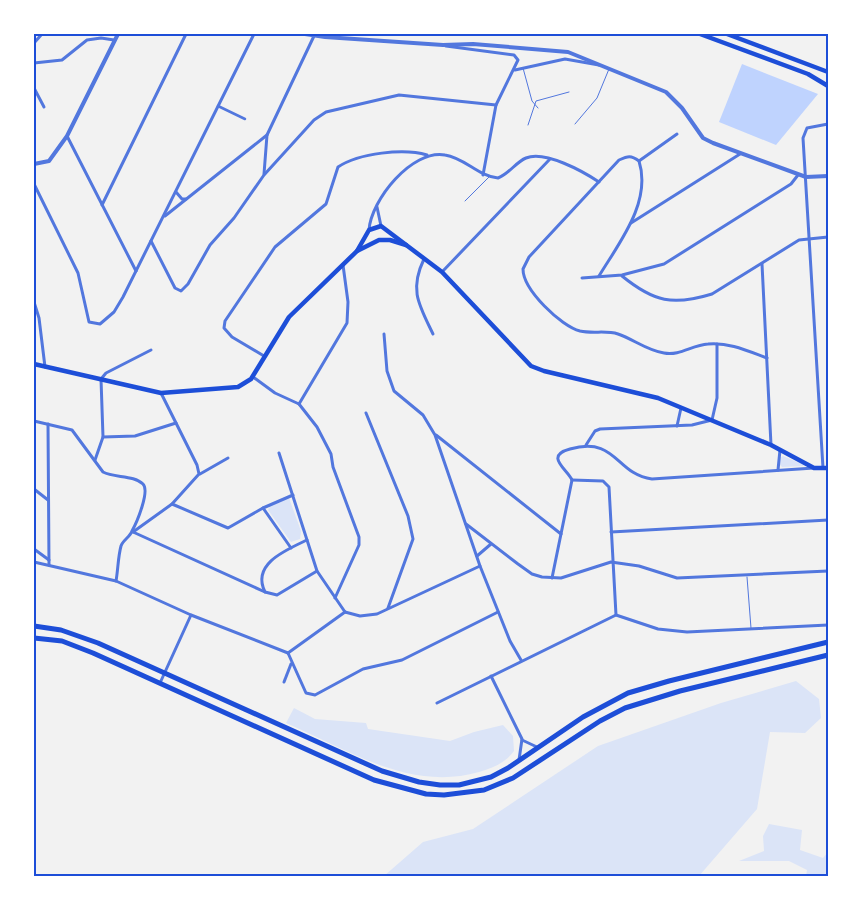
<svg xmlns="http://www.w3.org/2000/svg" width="862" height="910" viewBox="0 0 862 910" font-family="Jost,sans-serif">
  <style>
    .green { fill: #dbe4f7 }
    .water { fill: #bfd3fe }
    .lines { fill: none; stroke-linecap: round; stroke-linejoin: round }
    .service { stroke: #5277de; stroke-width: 1 }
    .pedestrian { stroke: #5277de; stroke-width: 2.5 }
    .minor { stroke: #5277de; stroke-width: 3 }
    .tertiary { stroke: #5277de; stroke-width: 4 }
    .secondary { stroke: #1d4ed8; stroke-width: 4.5 }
    .primary { stroke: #1d4ed8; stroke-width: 5 }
    .neatline { fill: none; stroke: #1d4ed8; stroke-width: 2 }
  </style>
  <rect width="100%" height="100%" fill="#f2f2f2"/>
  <g class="green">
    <path d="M783,456L802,464L804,466L782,467L780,465V458Z"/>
    <path d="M289,498L301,531L300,539L291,542L268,510L270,506Z"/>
    <path d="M796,681L819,699L821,718L805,733L770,732L757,809L699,876H384L423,842L473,829L598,746L721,703Z"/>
    <path d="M294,708L315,719L366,723L368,729L450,741L474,732L503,725L513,736L514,751C505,763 493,768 479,772C409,792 347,749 286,723Z"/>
    <path d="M769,824L802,830L800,850L823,858L828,852V876H806L807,870L789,861H739L764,851L763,836Z"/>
  </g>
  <path class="water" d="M742,64L818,94L776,145L719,122Z"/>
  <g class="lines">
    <g class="service">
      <path d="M523,68L532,101L538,108"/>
      <path d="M575,124L597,98L609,69"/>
      <path d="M528,125L536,101L569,92"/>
      <path d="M465,201L489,177"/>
      <path d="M747,577L751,628"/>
    </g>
    <path class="pedestrian" d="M218,106L245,119"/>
    <g class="minor">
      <path d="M34,43L42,34"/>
      <path d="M446,46L514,55L518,60L496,105L483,175"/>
      <path d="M34,63L62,60L87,40L101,38L114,40"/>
      <path d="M515,70L565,59L599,65"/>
      <path d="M34,88L44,107"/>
      <path d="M67,136L136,271"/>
      <path d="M639,161L677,134"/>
      <path d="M264,174L267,135"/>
      <path d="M34,184L78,273L89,322L100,324L114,312L123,297L254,34"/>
      <path d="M176,192L182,199H186"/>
      <path d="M102,205L186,34"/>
      <path d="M377,207L381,226"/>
      <path d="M165,216L267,135L314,36"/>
      <path d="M631,223L740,154"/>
      <path d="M369,230C371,200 412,149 445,155C465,158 478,176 498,178C509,174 516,162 526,158C545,150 584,172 599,182"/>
      <path d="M151,241L175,288L181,291L188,284L210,245L234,218L264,175L314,120L326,112L399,95L496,105"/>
      <path d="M424,259C409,290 419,305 433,334"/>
      <path d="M762,264L771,445"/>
      <path d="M442,272L550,159"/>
      <path d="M599,276C619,243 652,202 639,161C631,155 628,156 619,160L529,257L523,269C523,290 561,326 580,331C593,334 606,330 618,334C633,339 648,351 664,353C680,356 692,345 708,344C729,342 748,351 767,358"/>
      <path d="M622,276C654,302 673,306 712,294L799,240L828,237"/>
      <path d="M582,278L622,275L664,264L791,184L798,175"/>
      <path d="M34,302L39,318L45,367"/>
      <path d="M384,334L387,371L394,391L423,415L435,435L480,566L510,641L521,660"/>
      <path d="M264,356L232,337L224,328L225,321L275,247L326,204L338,167C359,153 404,148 427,155"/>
      <path d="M253,377L275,393L299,404L347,323L348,302L343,265"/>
      <path d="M299,404L317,427L331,454L333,467L359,537V545L335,598"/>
      <path d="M366,413L408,516L413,539L388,608"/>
      <path d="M34,421L72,430L103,472C114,478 134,475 143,484C150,491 137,522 132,531C130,537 123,540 121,546C118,557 118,570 116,581"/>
      <path d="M48,424L49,565"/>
      <path d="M677,426L681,408"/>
      <path d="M436,435L561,534"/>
      <path d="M103,437L135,436L176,423"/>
      <path d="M586,445L595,431L600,429L692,425L712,420L717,398V344"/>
      <path d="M279,453L317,571L345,612"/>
      <path d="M95,460L103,437L101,379L106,373L151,350"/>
      <path d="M823,468L803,138L807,128L828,124"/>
      <path d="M778,470L780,450"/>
      <path d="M200,474L228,458"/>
      <path d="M572,480C567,469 544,456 570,449C617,436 615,474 652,479L814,468"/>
      <path d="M572,480L603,481L609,487L616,615"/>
      <path d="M34,489L48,500"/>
      <path d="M172,504L228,528L263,508L293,495"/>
      <path d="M263,508L291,548"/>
      <path d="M466,524L518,564L532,574L542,577L561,578L611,562L639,566L677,578L828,571"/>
      <path d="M133,532L172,504L199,474L197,465L161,393"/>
      <path d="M133,532L265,592"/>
      <path d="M611,532L828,520"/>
      <path d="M307,540C286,550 251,564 265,592L277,595L317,571"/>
      <path d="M34,549L49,560"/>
      <path d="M477,556L491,544"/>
      <path d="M34,562L116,581L191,615L288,653"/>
      <path d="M552,578L572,480"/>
      <path d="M345,612L360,616L377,614L480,566"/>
      <path d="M288,653L306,693L315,695L363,669L402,660L498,612"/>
      <path d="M288,653L345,612"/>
      <path d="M491,676L522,739L519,760"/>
      <path d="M284,682L291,664"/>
      <path d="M160,683L191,615"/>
      <path d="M437,703L616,615L658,629L687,632L828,625"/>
      <path d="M522,740L537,747"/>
    </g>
    <g class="tertiary">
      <path d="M305,34L325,37L443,45L473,44L568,52L666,92L682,108L703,138L713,143L806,177L828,176"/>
      <path d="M34,164L49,161L67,136L118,34"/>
    </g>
    <g class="secondary">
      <path d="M700,34L808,74L828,86"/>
      <path d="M727,34L828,72"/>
      <path d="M357,251L369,230L381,226L442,272L531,366L544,371L658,398L771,445L814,468H828"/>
      <path d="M34,364L161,393L238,387L251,379L289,317L357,251L379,240H390L406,245"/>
    </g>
    <g class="primary">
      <path d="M34,626L61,630L98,643L382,771L419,782L440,785H459L491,777L508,768L583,717L628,693L669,681L828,642"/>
      <path d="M34,638L62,641L93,653L374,780L426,794L444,795L484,790L513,778L600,721L625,708L680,691L828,655"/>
    </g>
  </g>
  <rect width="862" height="910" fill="none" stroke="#ffffff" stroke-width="70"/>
  <rect x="35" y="35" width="792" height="840" class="neatline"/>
</svg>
